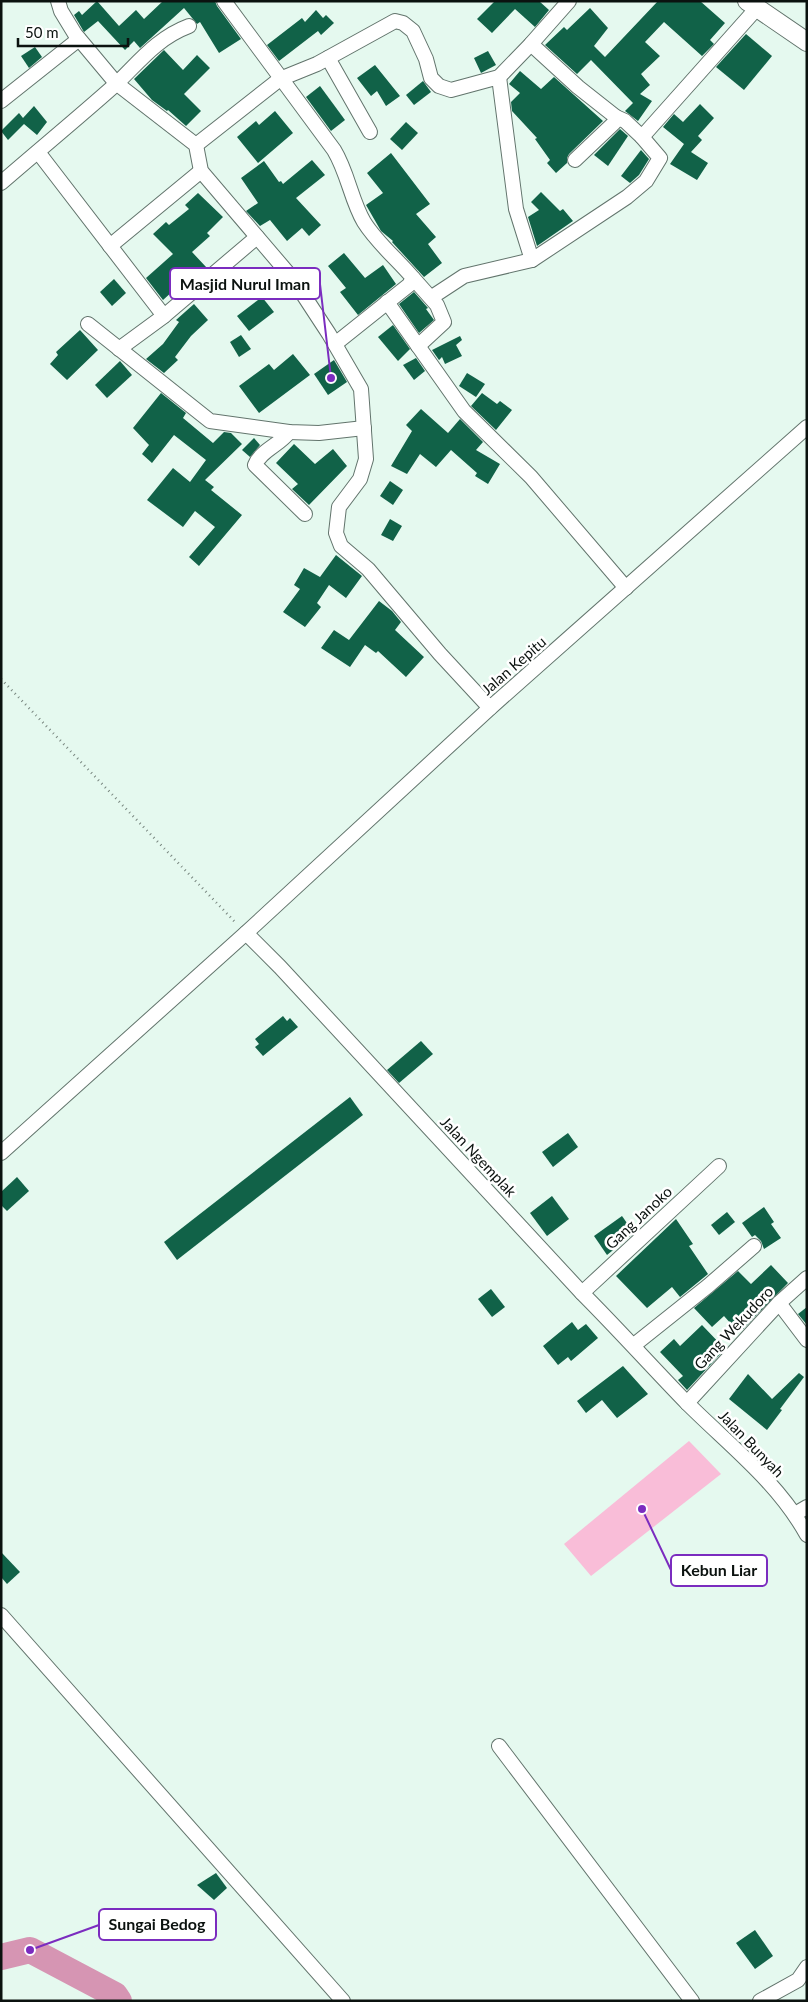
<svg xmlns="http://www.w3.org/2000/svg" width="808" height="2002" viewBox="0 0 808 2002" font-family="Lato,sans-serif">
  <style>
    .green { fill: #f9bdd8 }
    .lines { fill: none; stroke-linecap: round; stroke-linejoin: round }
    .river { stroke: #d695b3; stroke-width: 26 }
    .building { fill: #116248 }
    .minor-casing { stroke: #62746c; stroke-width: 16 }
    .major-casing { stroke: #62746c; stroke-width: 20 }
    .path { stroke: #78867f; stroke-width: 2.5; stroke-dasharray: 1 4; stroke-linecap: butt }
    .minor { stroke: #fff; stroke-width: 14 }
    .major { stroke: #fff; stroke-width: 18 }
    .labels { text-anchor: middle; stroke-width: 5; stroke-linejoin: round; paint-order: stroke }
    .street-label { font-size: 15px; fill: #0b120f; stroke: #fff }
    .leader { fill: none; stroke: #7b2cbf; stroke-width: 2 }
    .callout-dot { fill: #7b2cbf; stroke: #fff; stroke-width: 2 }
    .callout { fill: #fff; stroke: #7b2cbf; stroke-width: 2 }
    .callout-label { font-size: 16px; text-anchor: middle; font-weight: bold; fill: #0b120f }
  </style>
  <rect width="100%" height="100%" fill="#e5f9ef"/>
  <path class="green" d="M689,1441L721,1474L591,1576L564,1544Z"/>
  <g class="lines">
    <path class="river" d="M1,1957L30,1950L115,1995L119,2001"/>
  </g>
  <g class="building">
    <path d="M97,1L119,26L136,10L144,19L163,1H215L217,6L241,39L219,53L200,22L197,24L184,8L140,48L134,41L125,50L98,21L84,32L74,15L79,11L82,15Z"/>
    <path d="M495,1H539L549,10L535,27L515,9L492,33L477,19Z"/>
    <path d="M658,1H700L725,23L710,40L714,44L702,56L664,22L645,42L660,56L641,74L650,85L640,94L652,101L638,121L625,111L633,103L591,60L577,74L545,45L564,27L567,30L590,8L608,28L594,46L605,57Z"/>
    <path d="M316,10L323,18L326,15L334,23L321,35L318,31L279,61L267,45L302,18L305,22Z"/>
    <path d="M746,34L772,56L744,90L716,67Z"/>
    <path d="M35,47L42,57L29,68L21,56Z"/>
    <path d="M164,50L183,70L197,55L210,68L184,94L201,111L186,126L168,110L167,111L152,100L134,79Z"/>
    <path d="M488,51L496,65L481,73L474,58Z"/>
    <path d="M375,65L400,96L386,106L377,91L371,96L357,78Z"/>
    <path d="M520,71L541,89L554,77L603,121L569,154L567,158V163L556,173L547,163L550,160L535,139L537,138L512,111L511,102L520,93L509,84Z"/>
    <path d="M423,81L431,92L414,105L406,95Z"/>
    <path d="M320,86L345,120L331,131L306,97Z"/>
    <path d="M700,104L714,118L698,136L702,140L691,152L708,163L697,180L670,164L684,144L663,127L674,114L683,122Z"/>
    <path d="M34,106L47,122L37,135L24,124L8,140L1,131L19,113L23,118Z"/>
    <path d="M275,111L293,133L258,163L237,137L256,121L259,125Z"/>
    <path d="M406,122L418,133L402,150L390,139Z"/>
    <path d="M620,129L628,136L608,166L594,155Z"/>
    <path d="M641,150L649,159L639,175L630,183L621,176Z"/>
    <path d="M391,153L430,204L416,214L436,237L428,244L442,263L424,277L392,242L393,241L381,231L366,205L383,193L367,173Z"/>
    <path d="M312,160L325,175L296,198L321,225L309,236L302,228L287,241L270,220L260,226L246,211L258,203L241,178L264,161L279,182L281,181L283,184Z"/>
    <path d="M541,192L560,211L563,209L573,221L537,246L528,217L539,210L531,202Z"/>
    <path d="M198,193L223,217L207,233L210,236L192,252L207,268L196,277L193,273L163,300L146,278L173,254L153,234L166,222L169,225L189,209L185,205Z"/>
    <path d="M344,253L365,278L383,265L396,284L358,315L340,292L346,288L328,266Z"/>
    <path d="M114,279L126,293L112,306L100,292Z"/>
    <path d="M414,292L428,308L426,309L434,320L419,333L399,304Z"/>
    <path d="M262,297L274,312L249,331L237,316Z"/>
    <path d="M194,304L208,320L191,336L175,357L178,360L164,373L146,359L163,344L179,322L176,320Z"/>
    <path d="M393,325L410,349L398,361L378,337Z"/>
    <path d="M80,330L98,350L67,380L50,364L58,355L56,352Z"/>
    <path d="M241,335L251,349L239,357L230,342Z"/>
    <path d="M460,336L462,340L456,345L462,356L445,364L442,357L439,360L432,350Z"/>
    <path d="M293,354L310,375L259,413L239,386L269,364L274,370Z"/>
    <path d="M416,358L425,371L414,380L403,365Z"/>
    <path d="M334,360L347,382L328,395L314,374Z"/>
    <path d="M120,361L132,375L107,398L95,385Z"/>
    <path d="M467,373L485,384L476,397L459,386Z"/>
    <path d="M161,393L186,413L183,418L213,443L224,432L231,433L242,444L205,480L214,487L211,490L242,515L199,566L189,557L215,527L195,511L183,527L147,500L173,468L190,482L206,460L174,435L152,463L142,454L149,445L133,428Z"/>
    <path d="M482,393L497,404L500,401L512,410L496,430L471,406Z"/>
    <path d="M421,409L448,433L460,419L483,442L476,450L500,464L488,484L475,476L477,473L451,450L436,467L420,454L407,474L391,466L412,431L406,425Z"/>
    <path d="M254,438L260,445L250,457L242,450Z"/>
    <path d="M294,444L315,464L333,449L347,466L309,505L292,489L298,484L276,463Z"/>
    <path d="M390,481L403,490L393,505L380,496Z"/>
    <path d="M390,519L402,526L393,541L381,535Z"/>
    <path d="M336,555L362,576L346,598L329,585L317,603L321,607L305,627L283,612L300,589L294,585L304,568L320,577Z"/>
    <path d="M379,601L392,611L401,622L395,630L424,657L406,677L378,651L376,653L365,645L350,667L321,648L334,630L349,640Z"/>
    <path d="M283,1016L287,1021L290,1018L298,1027L263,1056L255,1047L259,1044L255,1039Z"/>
    <path d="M421,1041L433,1054L399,1083L387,1070Z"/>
    <path d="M350,1097L363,1115L177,1260L164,1242Z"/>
    <path d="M568,1133L578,1147L553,1167L542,1152Z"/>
    <path d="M17,1177L29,1191L7,1211L1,1205V1192Z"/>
    <path d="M552,1196L569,1219L547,1236L530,1213Z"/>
    <path d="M764,1207L774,1222L771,1224L781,1238L764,1249L761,1241L755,1235L752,1237L742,1223Z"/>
    <path d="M727,1212L735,1222L719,1235L711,1225Z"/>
    <path d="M622,1216L634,1233L607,1255L594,1236Z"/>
    <path d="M676,1219L693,1244L689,1246L708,1274L680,1297L672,1287L647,1308L616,1276Z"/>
    <path d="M771,1265L788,1283L743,1329L736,1321L732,1325L724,1316L712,1327L694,1308L738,1271L751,1284Z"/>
    <path d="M491,1289L505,1307L492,1317L478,1299Z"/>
    <path d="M807,1307V1325L798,1314Z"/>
    <path d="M572,1322L578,1330L586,1324L598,1338L571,1361L568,1357L558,1365L543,1346Z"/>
    <path d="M702,1325L725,1349L687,1390L678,1380L683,1376L660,1352L674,1339L680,1346Z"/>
    <path d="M623,1366L648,1394L617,1418L602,1400L586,1413L577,1401Z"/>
    <path d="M799,1373L804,1377L780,1409L782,1410L767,1430L729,1399L748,1374L772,1399Z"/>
    <path d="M1,1552L20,1572L7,1584L1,1577Z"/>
    <path d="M216,1873L227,1888L214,1900L197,1885Z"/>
    <path d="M755,1930L773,1956L755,1969L736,1943Z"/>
  </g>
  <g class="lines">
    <g class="minor-casing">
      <g id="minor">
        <path d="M58,1L61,11L75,34L116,83L196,145L201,171L293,279L329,334L361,389L366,459L360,479L339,507L336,533L341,546L368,569L440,654L490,708"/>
        <path d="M224,1L334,150C348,173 351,200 364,222C377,243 398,260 413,278L409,285L335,344"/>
        <path d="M531,44L578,87L616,117L614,123L575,160"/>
        <path d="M328,58L370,132"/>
        <path d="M499,77L516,209L532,260"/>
        <path d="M1,101L79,39"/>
        <path d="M616,117L625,121L642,137L757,8"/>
        <path d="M196,145L280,79L317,64L395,21L403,23L413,31L426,59L431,78L439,86L451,90L499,77L531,44L569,1"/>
        <path d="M38,152L164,316"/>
        <path d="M1,183C39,150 78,118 115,85C139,62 157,38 189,26"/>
        <path d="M110,246L201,171"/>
        <path d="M413,278L437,305L444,322L418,346"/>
        <path d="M432,297L464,276L532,260L627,197L646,181L660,158L642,137"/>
        <path d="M387,302L464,411L531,477L626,588"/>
        <path d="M88,324L210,421L289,432L319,433L364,428"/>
        <path d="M119,349L164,316L257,237"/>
        <path d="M289,432C280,445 261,450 255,465L305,514"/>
        <path d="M246,933L280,967L582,1293C618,1329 652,1367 687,1403C729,1445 778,1482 807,1535"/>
        <path d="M1,1153L246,933L490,708L807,427"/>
        <path d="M582,1293L719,1166"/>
        <path d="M779,1303L807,1340"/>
        <path d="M634,1345L708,1286L754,1246"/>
        <path d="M687,1403L779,1303L807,1278"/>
        <path d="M795,1514L807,1507"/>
        <path d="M1,1615L343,2001"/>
        <path d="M499,1746L692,2001"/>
        <path d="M760,2001L798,1980L807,1967"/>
      </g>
    </g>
    <g class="major-casing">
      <path id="major" d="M747,1L807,42"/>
    </g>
    <path class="path" d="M1,679L236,923"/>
    <use href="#minor" class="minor"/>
    <use href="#major" class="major"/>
  </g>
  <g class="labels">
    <g class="street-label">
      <text transform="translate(514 666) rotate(-41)" y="5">Jalan Kepitu</text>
      <text transform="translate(478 1157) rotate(47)" y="5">Jalan Ngemplak</text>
      <text transform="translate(639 1218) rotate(-43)" y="5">Gang Janoko</text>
      <text transform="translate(734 1328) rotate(-47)" y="5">Gang Wekudoro</text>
      <text transform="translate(751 1444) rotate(46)" y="5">Jalan Bunyah</text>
    </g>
  </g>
  <path class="leader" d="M331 378L320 284M642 1509L671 1570M30 1950L99 1925"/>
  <g class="callout-dot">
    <circle cx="331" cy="378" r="5"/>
    <circle cx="642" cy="1509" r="5"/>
    <circle cx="30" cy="1950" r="5"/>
  </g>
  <g class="callout">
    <rect x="170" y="268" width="150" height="31" rx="5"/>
    <rect x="671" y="1555" width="96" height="31" rx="5"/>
    <rect x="99" y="1909" width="117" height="31" rx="5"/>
  </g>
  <g class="callout-label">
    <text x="245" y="290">Masjid Nurul Iman</text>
    <text x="719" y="1576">Kebun Liar</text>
    <text x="157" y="1930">Sungai Bedog</text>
  </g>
  <rect width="808" height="2002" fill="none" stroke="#0b120f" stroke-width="5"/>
  <path d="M18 38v8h110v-8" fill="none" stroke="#0b120f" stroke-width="2.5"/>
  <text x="25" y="38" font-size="15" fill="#0b120f" stroke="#ffffff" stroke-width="4" paint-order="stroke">50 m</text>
</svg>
